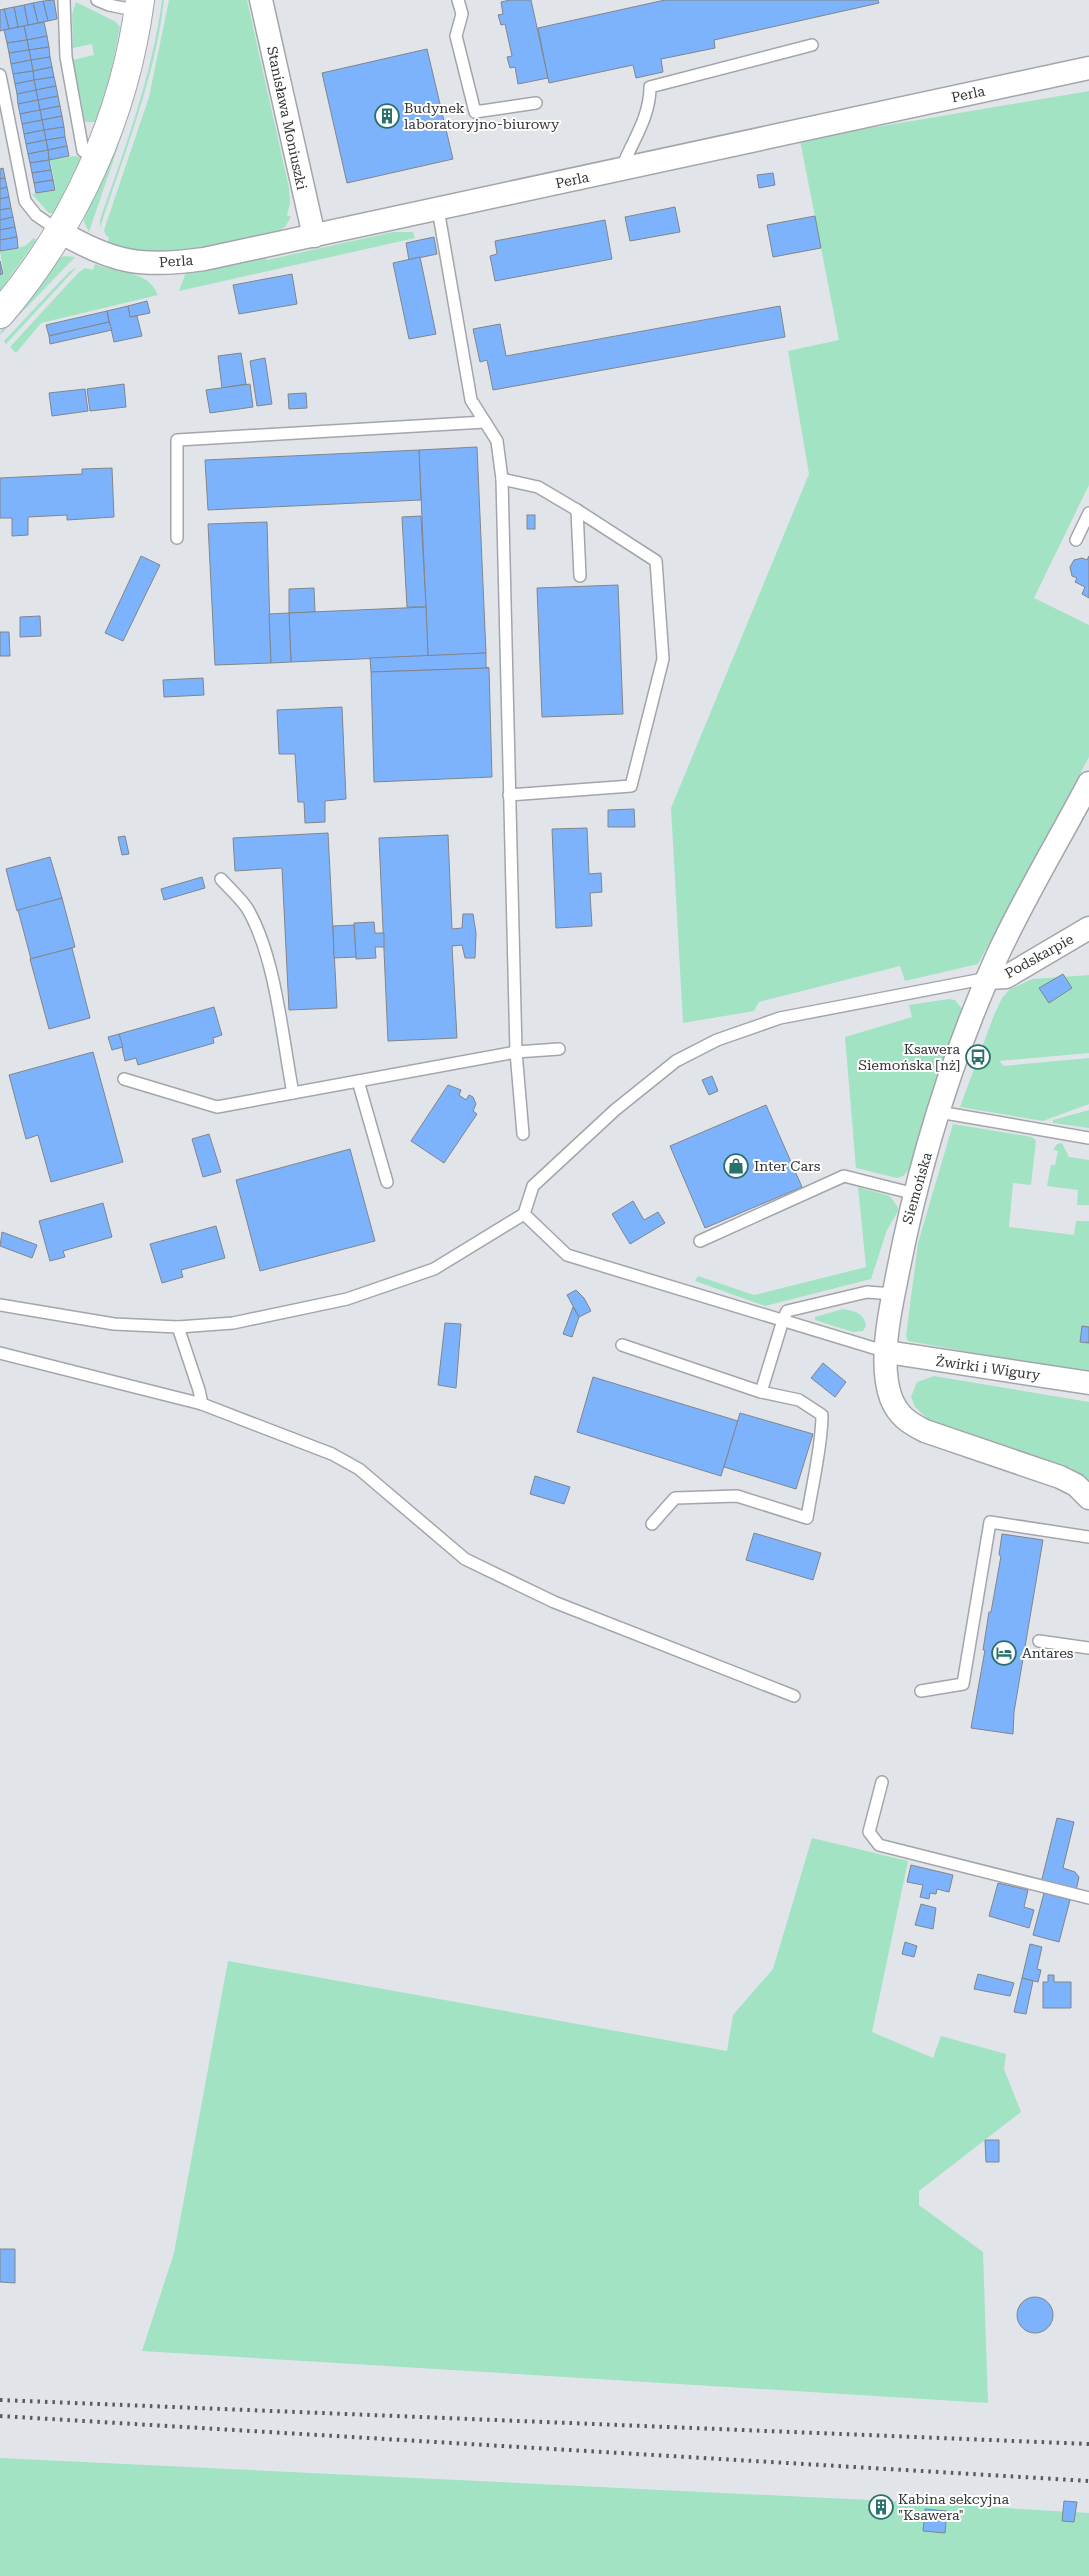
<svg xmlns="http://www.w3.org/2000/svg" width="1089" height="2576" viewBox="0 0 1089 2576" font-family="'Roboto Serif',serif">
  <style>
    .green { fill: #a2e3c4 }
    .building { fill: #7db3fc; stroke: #82858a }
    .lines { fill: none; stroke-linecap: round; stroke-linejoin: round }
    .lane-casing { stroke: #a2a5aa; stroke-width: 14 }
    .street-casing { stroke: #a2a5aa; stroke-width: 25 }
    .secondary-casing { stroke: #a2a5aa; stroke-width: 30 }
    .lane { stroke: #fff; stroke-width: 11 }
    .street { stroke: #fff; stroke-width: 22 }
    .secondary { stroke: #fff; stroke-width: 28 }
    .rail { stroke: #5a5b5e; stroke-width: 4; stroke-dasharray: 2.5 5; stroke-linecap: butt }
    .labels { text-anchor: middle; stroke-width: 4; stroke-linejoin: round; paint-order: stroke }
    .street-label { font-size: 14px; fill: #343537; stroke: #fff }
    .poi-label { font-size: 14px; fill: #343537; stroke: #fff; text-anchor: start }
  </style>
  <rect width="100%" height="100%" fill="#e1e5ea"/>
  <g class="green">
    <path d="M153,0H155C143,80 115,155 89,232L84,222L85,211Z"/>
    <path d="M162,0H164C155,79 124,153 100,228V220C125,148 152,76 162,0Z"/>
    <path d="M169,0H247L289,188L290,203L287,215L291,217L285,227L275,233C221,245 162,264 107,243L109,238L105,234L104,230L149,97Z"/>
    <path d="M76,2L116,22L120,27L111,72L96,122H85L73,60L94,55L92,44L73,48L72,15Z"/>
    <path d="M1089,91V485L1034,598L1089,625V757L978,964L905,981L900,966L759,1002L754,1011L683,1023L671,808L809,474L788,351L839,340L800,140Z"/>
    <path d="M75,156L81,158L54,213H49L32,194L56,190L50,160Z"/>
    <path d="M393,232H413L415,238L179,291L186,272L264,256L267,260Z"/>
    <path d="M34,238L36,240L0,291V276L4,275L0,251L25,246Z"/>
    <path d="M65,256L75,257L0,335L1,330L57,259Z"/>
    <path d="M95,264C118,274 147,269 158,295L41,323L16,353L10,347L78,273L85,268L93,270Z"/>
    <path d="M77,267L6,344L4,341L69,272Z"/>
    <path d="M1089,975V1053L999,1061L1004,1066L1089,1058V1104L1043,1121L960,1107L994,1015L1002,998L1009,990L1032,979Z"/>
    <path d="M949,999L955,1000L963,1010L910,1168L903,1176L897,1178L856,1168L845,1037L912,1017L909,1005Z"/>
    <path d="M1089,1110V1128L1053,1123V1120Z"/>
    <path d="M953,1124L1032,1137L1036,1141L1031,1185L1013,1183L1009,1227L1074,1235L1076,1221H1089V1374L908,1341L906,1336L918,1243Z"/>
    <path d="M1062,1143L1069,1157L1089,1160V1205H1077L1078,1190L1047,1186L1051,1165H1055L1058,1151L1053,1150L1057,1144Z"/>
    <path d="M858,1187L890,1196L897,1206L898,1211L887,1230L871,1279L765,1306L695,1281L698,1276L754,1295L866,1267Z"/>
    <path d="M843,1309C855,1311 864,1313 866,1326L863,1331L853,1332L815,1320V1317Z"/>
    <path d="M934,1376L1089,1402V1480L1071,1468L929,1420L915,1407L911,1397L917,1382Z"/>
    <path d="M812,1838L908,1861L872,2032L933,2058L941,2036L1006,2054L1004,2069L1021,2112L919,2191V2205L983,2252L988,2403L142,2351L174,2253L228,1961L727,2051L733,2015L773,1969Z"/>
    <path d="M0,2458L870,2500L1089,2513V2576H0Z"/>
  </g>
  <g class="building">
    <path d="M54,0L57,19L48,21L43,1Z"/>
    <path d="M510,0H531L548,78L518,84L515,67L510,68L507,57L512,56L505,24L501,25L498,15L503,14L501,2Z"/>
    <path d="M665,0H878L879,3L714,40L715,48L661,59L663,72L636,78L633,65L549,83L538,28Z"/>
    <path d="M43,1L48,21L38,23L33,3Z"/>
    <path d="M33,3L38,23L28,25L24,5Z"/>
    <path d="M24,5L28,25L18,27L14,7Z"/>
    <path d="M14,7L18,27L9,29L4,9Z"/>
    <path d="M4,9L9,29L0,31V10Z"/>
    <path d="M44,22L47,36L27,40L24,26Z"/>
    <path d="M24,26L27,40L7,43L4,30Z"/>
    <path d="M47,36L49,47L29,50L27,40Z"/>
    <path d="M27,40L29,50L9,53L7,43Z"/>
    <path d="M49,47L50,57L31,60L29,50Z"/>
    <path d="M427,49L453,159L347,183L322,73Z"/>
    <path d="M29,50L31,60L11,64L9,53Z"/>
    <path d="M50,57L52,67L33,71L31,60Z"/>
    <path d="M31,60L33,71L13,74L11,64Z"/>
    <path d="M52,67L54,77L34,80L33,71Z"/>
    <path d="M33,71L34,80L15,84L13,74Z"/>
    <path d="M54,77L56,86L36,90L34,80Z"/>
    <path d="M34,80L36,90L17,94L15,84Z"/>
    <path d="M56,86L58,96L38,100L36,90Z"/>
    <path d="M36,90L38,100L18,104L17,94Z"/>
    <path d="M58,96L60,106L40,110L38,100Z"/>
    <path d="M38,100L40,110L20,114L18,104Z"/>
    <path d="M60,106L62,116L42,120L40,110Z"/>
    <path d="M40,110L42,120L22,124L20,114Z"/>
    <path d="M62,116L64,127L44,130L42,120Z"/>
    <path d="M42,120L44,130L24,134L22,124Z"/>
    <path d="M64,127L65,137L46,140L44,130Z"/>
    <path d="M44,130L46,140L26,144L24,134Z"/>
    <path d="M65,137L67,146L48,150L46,140Z"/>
    <path d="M46,140L48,150L28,154L26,144Z"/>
    <path d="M67,146L69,156L49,160L48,150Z"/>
    <path d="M48,150L49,160L30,163L28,154Z"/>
    <path d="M49,160L51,170L32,173L30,163Z"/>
    <path d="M3,168L5,178L0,179V169Z"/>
    <path d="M51,170L53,180L34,183L32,173Z"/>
    <path d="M773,173L775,185L759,188L757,175Z"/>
    <path d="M5,178L7,187L0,189V179Z"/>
    <path d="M53,180L55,190L36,193L34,183Z"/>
    <path d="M7,187L9,197L0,199V189Z"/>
    <path d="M9,197L11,208L0,210V199Z"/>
    <path d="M675,207L680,232L630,241L625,217Z"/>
    <path d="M11,208L13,217L0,220V210Z"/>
    <path d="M815,216L821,248L773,257L767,225Z"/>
    <path d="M13,217L15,227L0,230V220Z"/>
    <path d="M605,220L612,259L495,281L490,256L497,254L495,241Z"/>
    <path d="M15,227L17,237L0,240V230Z"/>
    <path d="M17,237L18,248L0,251V240Z"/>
    <path d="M434,237L437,254L409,260L406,243Z"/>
    <path d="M420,257L436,334L409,339L393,263Z"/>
    <path d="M0,261L3,274L0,275Z"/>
    <path d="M292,274L297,304L239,314L233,285Z"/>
    <path d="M147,301L150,313L130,317L128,306Z"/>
    <path d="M128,306L130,317L137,316L142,336L114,342L107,311Z"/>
    <path d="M780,306L785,337L493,390L487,360L480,362L473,329L500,324L506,356Z"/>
    <path d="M107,311L109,322L49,336L46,325Z"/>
    <path d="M109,322L112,330L50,344L49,336Z"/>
    <path d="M241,353L246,384L222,388L218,356Z"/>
    <path d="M265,358L272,404L257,406L250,361Z"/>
    <path d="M124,384L126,407L90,411L87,389Z"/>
    <path d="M250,384L253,407L210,413L206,390Z"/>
    <path d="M85,389L88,411L52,416L49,393Z"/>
    <path d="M306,393L307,408L289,409L288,394Z"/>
    <path d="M477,447L486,653L428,656L419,450Z"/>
    <path d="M419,450L421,500L208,510L205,460Z"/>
    <path d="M112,468L114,517L67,520V515L28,517V535L12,536V518H0V478L82,474V469Z"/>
    <rect x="527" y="515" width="8" height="14"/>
    <path d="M421,516L426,607H407L402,517Z"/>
    <path d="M267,522L271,663L215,665L208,524Z"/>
    <path d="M141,556L160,565L123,641L105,633Z"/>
    <path d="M1089,556V598L1082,594L1085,587L1075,582L1077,578L1072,576L1070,567L1074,560L1082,558L1087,560Z"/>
    <path d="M618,585L623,714L542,717L537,588Z"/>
    <path d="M314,588L315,612L289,613V589Z"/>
    <path d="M426,607L428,656L291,662L289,613Z"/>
    <path d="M289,613L291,662L271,663L269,614Z"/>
    <path d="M40,616L41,636L20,637V617Z"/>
    <path d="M0,632H9L10,656H0Z"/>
    <path d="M486,653V667L489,668L371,672L370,658Z"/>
    <path d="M489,668L492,777L374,782L371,672Z"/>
    <path d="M203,678L204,695L164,697L163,680Z"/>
    <path d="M342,707L346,799L325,801V822L305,823L304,802H298L295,754H279L277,710Z"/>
    <path d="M634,809L635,827H608V810Z"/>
    <path d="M587,828L589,874L601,873L602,892L590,893L592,926L556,928L552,829Z"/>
    <path d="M328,833L337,1008L289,1010L282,868L235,871L233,838Z"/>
    <path d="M448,835L452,929L462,928L463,914H473L476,933L475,958H465L462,945L452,946L457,1038L388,1041L379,838Z"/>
    <path d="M125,836L129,854L122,855L118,837Z"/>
    <path d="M50,857L62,898L17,911L6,869Z"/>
    <path d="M202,877L205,888L164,900L161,889Z"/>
    <path d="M62,898L75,947L31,959L18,910Z"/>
    <path d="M374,922L375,933H384V947H375L376,958L356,959L354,923Z"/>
    <path d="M354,925L356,957L334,958L333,926Z"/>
    <path d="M72,948L90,1018L49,1029L30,959Z"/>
    <path d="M1063,974L1072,988L1049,1003L1039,988Z"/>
    <path d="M214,1007L222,1035L213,1038L214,1043L138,1065L136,1058L125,1061L119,1034Z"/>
    <path d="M119,1034L123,1047L112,1050L108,1037Z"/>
    <path d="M93,1052L123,1162L51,1182L38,1135L26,1139L9,1075Z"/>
    <path d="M712,1076L718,1091L709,1095L702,1080Z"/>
    <path d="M448,1085L461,1090L459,1095L466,1100L469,1095L473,1097L476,1104L473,1111L477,1114L444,1163L411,1141Z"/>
    <path d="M766,1105L802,1187L705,1228L670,1146Z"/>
    <path d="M209,1134L221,1172L203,1177L192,1139Z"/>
    <path d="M350,1149L375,1241L260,1271L236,1180Z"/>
    <path d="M633,1201L644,1220L658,1212L665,1223L630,1244L612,1214Z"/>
    <path d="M103,1203L112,1237L63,1251L65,1257L50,1261L39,1221Z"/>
    <path d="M216,1226L225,1258L181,1270L183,1277L162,1283L150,1244Z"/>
    <path d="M2,1232L37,1245L32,1258L0,1246Z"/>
    <path d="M576,1290L584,1298L591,1311L579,1317L567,1295Z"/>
    <path d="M573,1307L579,1317L572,1337L563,1334Z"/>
    <path d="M445,1323L461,1324L456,1388L438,1385Z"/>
    <path d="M1082,1326L1089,1327V1343L1080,1342Z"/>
    <path d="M823,1363L846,1382L835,1397L811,1378Z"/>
    <path d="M593,1377L738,1421L721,1476L577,1432Z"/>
    <path d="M740,1413L813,1434L796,1489L724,1467Z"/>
    <path d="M535,1476L570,1487L564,1504L530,1494Z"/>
    <path d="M754,1533L821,1553L813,1580L746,1560Z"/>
    <path d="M1002,1534L1043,1540L1014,1712L1013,1734L971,1728L985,1650H983L989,1612H991L1001,1556L999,1555Z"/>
    <path d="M1057,1818L1074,1822L1063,1868L1075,1872L1079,1877L1076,1891L1041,1883Z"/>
    <path d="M911,1865L953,1875L949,1892L937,1889L936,1894L930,1893L929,1899L920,1897L923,1885L907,1882Z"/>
    <path d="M998,1883L1028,1890L1024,1907L1034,1910L1029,1928L989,1916Z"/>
    <path d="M1044,1893L1070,1900L1059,1942L1033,1935Z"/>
    <path d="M921,1904L936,1908L933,1929L915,1925Z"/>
    <path d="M905,1942L917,1946L914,1957L902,1954Z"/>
    <path d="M1030,1944L1042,1947L1037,1969L1041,1970L1038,1982L1022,1978Z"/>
    <path d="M978,1974L1014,1983L1010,1996L974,1989Z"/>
    <path d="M1048,1975H1054V1982H1071V2008H1043V1982H1048Z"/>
    <path d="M1022,1978L1033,1981L1026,2014L1014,2012Z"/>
    <path d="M985,2140H999V2162H986Z"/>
    <path d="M0,2249H15V2283L0,2282Z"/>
    <circle cx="1035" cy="2315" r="18"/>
    <path d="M1064,2501L1077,2502L1074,2522L1062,2521Z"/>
    <path d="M872,2503L891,2505L890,2512L872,2510Z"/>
    <path d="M925,2509L947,2511L945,2533L923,2531Z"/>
  </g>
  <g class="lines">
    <g class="lane-casing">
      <g id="lane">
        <path d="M64,0L66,57L83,151"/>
        <path d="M97,0L109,5L139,11"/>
        <path d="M458,0L462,14L456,36L475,112L536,103"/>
        <path d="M0,75L25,201L36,215L59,231"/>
        <path d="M621,170C632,141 650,118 650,87L812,45"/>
        <path d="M438,209L471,400L497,441L502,479L516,1052L523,1134"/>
        <path d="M502,479L538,487L577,510L580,576"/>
        <path d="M177,538V440L485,422"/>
        <path d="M1076,540L1089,513"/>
        <path d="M509,795L631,786L663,659L656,561L577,510"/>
        <path d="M221,879C229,888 240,898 247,908C276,957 282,1037 293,1093"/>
        <path d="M124,1079L217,1107L516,1052L559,1049"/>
        <path d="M358,1081L387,1182"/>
        <path d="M939,1112L1089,1138"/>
        <path d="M524,1214L567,1255L887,1352"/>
        <path d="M700,1241L844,1176L915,1194"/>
        <path d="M0,1305L114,1324L178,1327L233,1323L347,1299L434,1269L524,1214L533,1186L615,1110L676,1061L717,1040L780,1018L988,978"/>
        <path d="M178,1327L199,1390L202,1404L332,1454L359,1469L465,1559L554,1602L794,1696"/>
        <path d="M622,1345L761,1392"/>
        <path d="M0,1353L202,1404"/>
        <path d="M652,1524L675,1498L737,1496L807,1518C812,1486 822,1446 822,1415L799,1400L761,1392L783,1320L787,1311L867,1292L893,1294"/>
        <path d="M1039,1641L1089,1648"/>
        <path d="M921,1691L963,1684L990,1522L1089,1537"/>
        <path d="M882,1782L869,1832L879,1845L1089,1898"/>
      </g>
    </g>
    <g class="street-casing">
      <g id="street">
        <path d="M261,0L314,236"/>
        <path d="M59,231C112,263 143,268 204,259L1089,68"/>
        <path d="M1089,783C1059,840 1025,896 998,954C951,1058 917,1170 896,1282C889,1315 879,1365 891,1398C898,1416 909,1423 925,1431L1060,1477L1076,1485L1089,1498"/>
        <path d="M988,978L1006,977L1089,928"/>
        <path d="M887,1352L1089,1383"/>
      </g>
    </g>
    <g class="secondary-casing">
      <path id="secondary" d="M0,314C76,225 125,115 140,0"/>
    </g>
    <use href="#lane" class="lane"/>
    <use href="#street" class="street"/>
    <use href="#secondary" class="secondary"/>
    <g class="rail">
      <path d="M0,2400L1089,2444"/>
      <path d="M0,2416L1089,2481"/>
    </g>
  </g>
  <defs>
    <g id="building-ring" transform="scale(1.25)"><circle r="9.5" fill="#fff" stroke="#29716b" stroke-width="1.5"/><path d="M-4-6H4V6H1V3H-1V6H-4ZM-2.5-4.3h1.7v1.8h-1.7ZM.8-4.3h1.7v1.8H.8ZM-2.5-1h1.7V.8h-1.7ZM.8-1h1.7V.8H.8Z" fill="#29716b"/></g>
    <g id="bus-ring" transform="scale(1.25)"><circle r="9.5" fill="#fff" stroke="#29716b" stroke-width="1.5"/><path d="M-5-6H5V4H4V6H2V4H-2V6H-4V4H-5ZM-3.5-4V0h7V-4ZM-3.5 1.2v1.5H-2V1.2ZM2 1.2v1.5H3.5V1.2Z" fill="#29716b"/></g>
    <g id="shop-ring" transform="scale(1.25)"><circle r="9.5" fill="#fff" stroke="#29716b" stroke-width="1.5"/><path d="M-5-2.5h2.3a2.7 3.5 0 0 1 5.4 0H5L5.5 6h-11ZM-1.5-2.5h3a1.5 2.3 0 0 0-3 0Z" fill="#29716b"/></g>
    <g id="hotel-ring" transform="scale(1.25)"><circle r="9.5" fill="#fff" stroke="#29716b" stroke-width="1.5"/><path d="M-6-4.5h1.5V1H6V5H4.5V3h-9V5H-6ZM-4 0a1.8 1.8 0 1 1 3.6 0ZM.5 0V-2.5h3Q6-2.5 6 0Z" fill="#29716b"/></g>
  </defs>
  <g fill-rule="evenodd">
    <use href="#building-ring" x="387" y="116"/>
    <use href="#bus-ring" x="978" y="1057"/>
    <use href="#shop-ring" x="736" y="1166"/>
    <use href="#hotel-ring" x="1004" y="1653"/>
    <use href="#building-ring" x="881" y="2507"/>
  </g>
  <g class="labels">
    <g class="street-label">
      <text transform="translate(968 94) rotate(-12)" y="5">Perla</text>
      <text transform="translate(287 118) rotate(78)" y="5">Stanisława Moniuszki</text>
      <text transform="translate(572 180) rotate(-12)" y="5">Perla</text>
      <text transform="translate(176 261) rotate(-4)" y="5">Perla</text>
      <text transform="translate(1039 956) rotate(-29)" y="5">Podskarpie</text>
      <text transform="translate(917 1188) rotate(-74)" y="5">Siemońska</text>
      <text transform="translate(988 1368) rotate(8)" y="5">Żwirki i Wigury</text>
    </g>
    <g class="poi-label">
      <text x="404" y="113">Budynek<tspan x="404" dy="16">laboratoryjno-biurowy</tspan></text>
      <text x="960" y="1054" text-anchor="end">Ksawera<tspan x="960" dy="16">Siemońska [nż]</tspan></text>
      <text x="754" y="1171">Inter Cars</text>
      <text x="1022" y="1658">Antares</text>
      <text x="898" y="2504">Kabina sekcyjna<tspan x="898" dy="16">"Ksawera"</tspan></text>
    </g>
  </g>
</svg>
